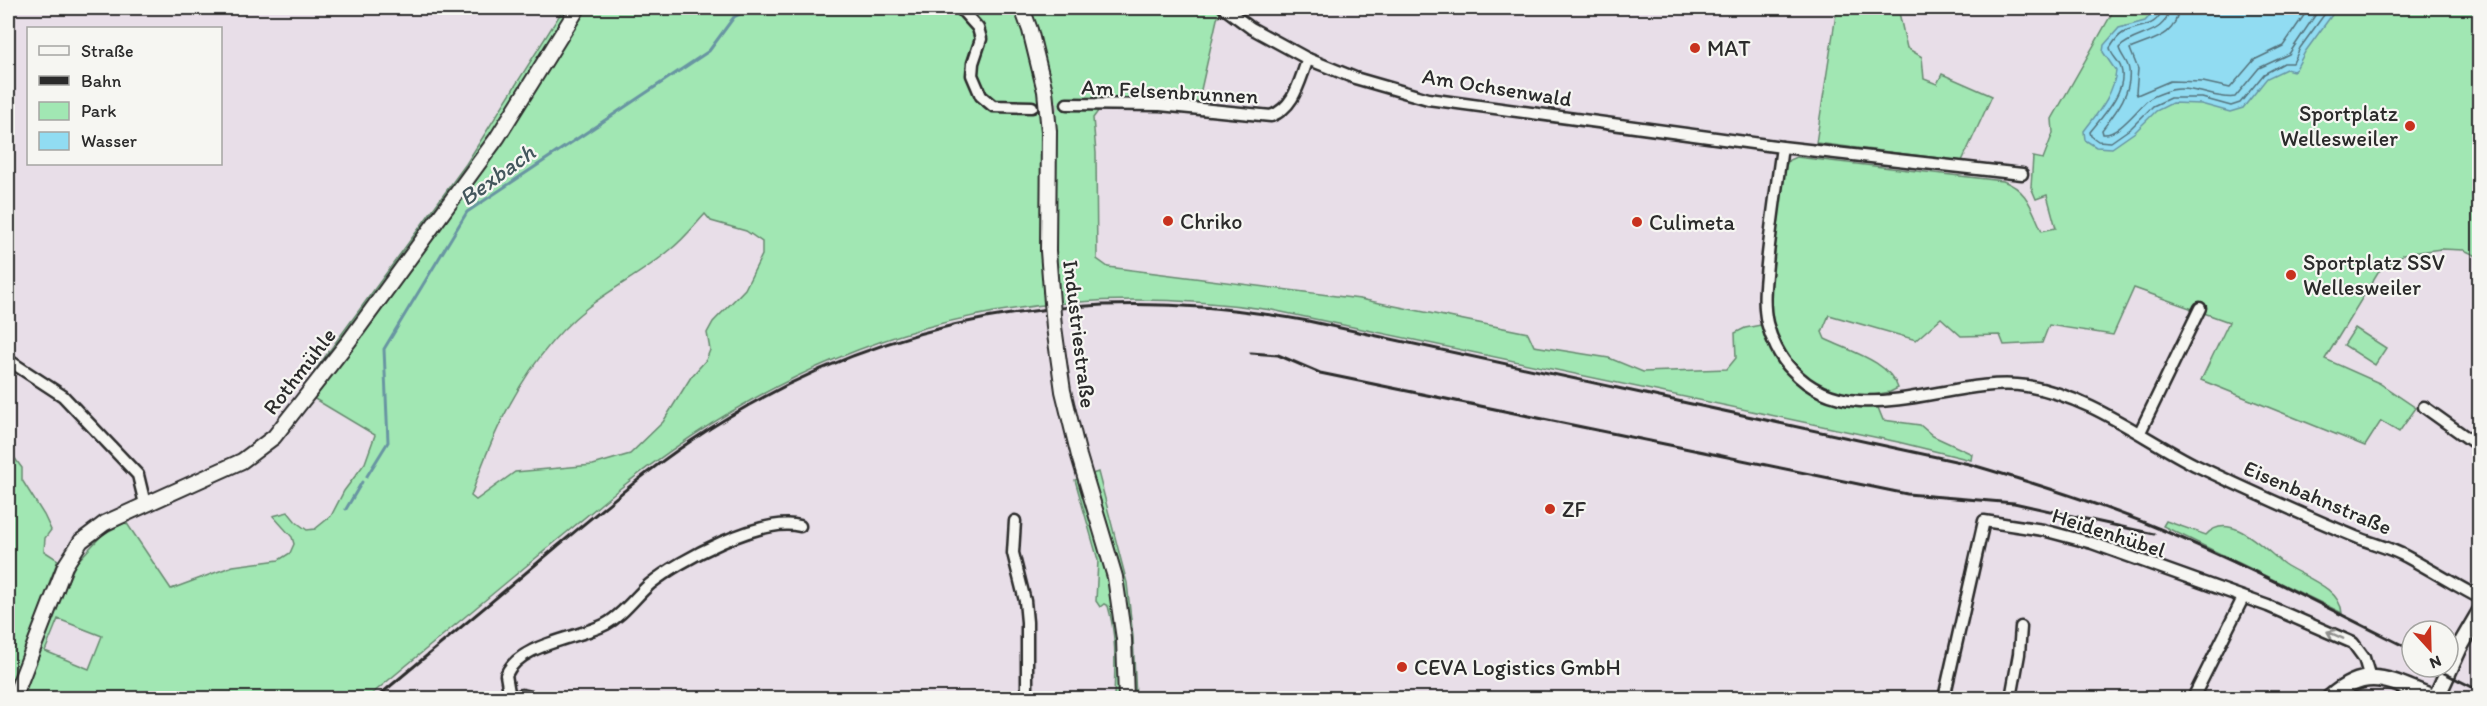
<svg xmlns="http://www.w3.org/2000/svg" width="2487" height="706" viewBox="0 0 2487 706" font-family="Itim,sans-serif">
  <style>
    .green { fill: #a1e7b3; stroke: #66896f; stroke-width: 1.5; fill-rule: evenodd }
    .water { fill: #91dcf2; stroke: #6895a2; stroke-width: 1.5 }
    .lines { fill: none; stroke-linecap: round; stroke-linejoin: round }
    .shore { stroke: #54727b; stroke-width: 1.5 }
    .stream { stroke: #6895a2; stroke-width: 3 }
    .minor-tunnel { stroke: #c2bac2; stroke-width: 10; stroke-dasharray: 10 5; stroke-linecap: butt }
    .minor-casing { stroke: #2b2b2b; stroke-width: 15 }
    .tertiary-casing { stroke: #2b2b2b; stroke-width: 18 }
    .secondary-casing { stroke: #2b2b2b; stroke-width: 20 }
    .minor { stroke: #f6f6f2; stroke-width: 10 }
    .tertiary { stroke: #f6f6f2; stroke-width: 14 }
    .secondary { stroke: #f6f6f2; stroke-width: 15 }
    .rail { stroke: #2b2b2b; stroke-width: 3 }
    .tertiary-bridge-casing { stroke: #2b2b2b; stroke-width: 18; stroke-linecap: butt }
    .tertiary-bridge { stroke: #f6f6f2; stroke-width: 14 }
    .oneway { stroke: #90908e }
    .poi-dot { fill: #c8321e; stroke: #f6f6f2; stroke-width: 2 }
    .labels { text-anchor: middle; stroke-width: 4.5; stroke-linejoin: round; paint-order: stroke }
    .poi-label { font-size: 22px; fill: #2b2b2b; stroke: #f6f6f2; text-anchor: start }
    .street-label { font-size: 22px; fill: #2b2b2b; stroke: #f6f6f2 }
    .water-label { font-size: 24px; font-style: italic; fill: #44575d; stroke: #f6f6f2 }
  </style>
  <rect width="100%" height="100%" fill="#e8dee8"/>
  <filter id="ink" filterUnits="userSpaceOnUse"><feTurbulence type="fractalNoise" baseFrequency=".0167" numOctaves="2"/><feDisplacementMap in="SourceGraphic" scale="12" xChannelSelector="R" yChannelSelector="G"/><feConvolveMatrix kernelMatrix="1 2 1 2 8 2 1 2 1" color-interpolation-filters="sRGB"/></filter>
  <g filter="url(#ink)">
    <g class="green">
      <path d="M564,8H1223L1217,19L1198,103L1107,99L1093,118L1096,153L1097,259L1108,267L1360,299L1528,333L1534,346L1609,358L1643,372L1727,369L1736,358L1735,333L1745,328L1772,323C1764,278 1779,214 1785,167L1789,160L1796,157L2003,181C2028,190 2031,208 2042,231L2056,228L2047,195L2036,199L2031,187L2033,157L2043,159L2053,133L2052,119L2115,8H2139L2145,10L2146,8H2479V257L2464,250L2441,249L2404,254L2378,272L2325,359L2379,383L2416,408L2399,432L2381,421L2365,446L2201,380L2229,322L2134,288L2113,335L2049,325L2042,343L2004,345L2000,335L1961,336L1941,318L1916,340L1829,315L1822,332L1825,339C1849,351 1889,361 1898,388L1890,392L1873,395L1883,420L1920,425L1933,436L1972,454L1971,460L1898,442L1272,310C1018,274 813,334 613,494L367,698H8V449L22,468V480L44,515L51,530L45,538L44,551L58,560L49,583L64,590L76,563L103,534L126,522L171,589L233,566L279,560L290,553L294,544L292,537L273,516L288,512L296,522L307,530L315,529L331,516L344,491L365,463L375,435L313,398L325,383L314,372L466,164ZM705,214L711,221L746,231L762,242V255L745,289L713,322L707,333L710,350L706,360L691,377L663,422L630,454L593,465L515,472L476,500L471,496C494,427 529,354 587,308C614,287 644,272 670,250C683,240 694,226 705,214ZM58,619L102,636L89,669L45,651Z"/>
      <path d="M1837,8H1898L1907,48L1922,57L1924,79L1937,84L1942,74L1992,96L1962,161L1816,143Z"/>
      <path d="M2355,328L2386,348L2375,365L2344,345Z"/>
      <path d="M1098,472L1127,583L1133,637L1136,698H1114C1115,667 1117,637 1108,606L1104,604L1100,607L1096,601L1098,560L1075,480Z"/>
      <path d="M2166,521L2206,535C2230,509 2265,550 2284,564C2303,577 2340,587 2342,613L2163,526Z"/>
    </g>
    <path class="water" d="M2157,8H2337L2305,52L2296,69L2293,71L2286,69L2267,78L2243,108L2230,112L2201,104L2172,103L2156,111L2135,132L2112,148L2096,147L2085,140L2084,131C2099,111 2113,96 2116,71L2103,52L2104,45L2119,28L2145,21Z"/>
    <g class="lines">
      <g class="shore">
        <path d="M2162,8C2159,28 2137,25 2123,33C2118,36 2113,43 2110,48C2111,56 2119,60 2121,68C2128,90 2102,117 2090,132L2091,136L2098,141L2111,142L2131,128L2153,106L2170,98H2202L2231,106L2240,103L2264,74L2284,63H2293L2300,48L2329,8"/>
        <path d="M2169,8C2167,36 2133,32 2119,48C2121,56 2128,61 2129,70C2132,93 2115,113 2102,130L2103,134C2118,136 2137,109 2148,100C2152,97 2159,94 2165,92C2187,82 2218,101 2235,97L2259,68L2289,54L2320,8"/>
        <path d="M2178,8C2177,38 2151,39 2130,49L2138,69L2136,92L2137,95L2170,81L2203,82L2230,88L2254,60L2283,46L2309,8"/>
      </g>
      <g class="stream">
        <path d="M367,476L388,442L384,349L467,212L709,51L734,17L742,13L748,8"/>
        <path d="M346,509L362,482"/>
      </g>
      <path class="minor-tunnel" d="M1032,107L1067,104"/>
      <g class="minor-casing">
        <g id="minor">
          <path d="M960,8L978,28L981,39L973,63L972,75L981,96L993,106L1032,107"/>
          <path d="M1224,8L1251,28L1308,59L1355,78L1428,99L1782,147L2022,174"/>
          <path d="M1067,104L1160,105L1271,116C1295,107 1299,81 1308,59"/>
          <path d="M1782,147C1777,183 1772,219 1768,254C1766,276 1762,301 1767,323C1771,339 1780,358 1792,370C1853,437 1952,374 2027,386C2091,397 2140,437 2195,465C2248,490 2303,515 2356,537C2373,544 2391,548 2407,557C2431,570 2455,585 2480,598"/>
          <path d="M8,360L63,396L138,475L145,504"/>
          <path d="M2424,407L2480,447"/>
          <path d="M2140,432L2200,308"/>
          <path d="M1015,521L1013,553L1025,601L1027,622V698"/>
          <path d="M510,698L506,675C520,643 577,639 606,624C623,615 635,597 650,584C679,560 763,516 800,526"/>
          <path d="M512,698L522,695L536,698"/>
          <path d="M1944,698L1984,521L2043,530L2092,543L2268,606L2353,643L2364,658L2370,678"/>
          <path d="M2011,698L2019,654L2021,627"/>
          <path d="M2193,698L2243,598"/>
        </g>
      </g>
      <g class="tertiary-casing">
        <g id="tertiary">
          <path d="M1022,8L1030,30L1045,91L1049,131L1048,251L1051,290"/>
          <path d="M1054,327L1063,391L1079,456L1115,577L1124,639L1126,698"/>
          <path d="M14,698L65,566L81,541L105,523L242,461L274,437L349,341L497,138L578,8"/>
        </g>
      </g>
      <g class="secondary-casing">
        <g id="secondary">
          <path d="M2330,698C2370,662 2394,684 2435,698"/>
          <path d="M2436,698L2459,648L2480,612"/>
        </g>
      </g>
      <use href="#minor" class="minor"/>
      <use href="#tertiary" class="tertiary"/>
      <use href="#secondary" class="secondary"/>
      <g class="rail">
        <path d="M1251,353L1278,355L1320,373L1907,494L2014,503L2154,534"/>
        <path d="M2432,667L2480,691"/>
        <path d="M376,698C435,649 495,599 554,549C599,512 643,473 691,441C879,314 1087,280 1308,321L1969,464C2034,483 2098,503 2160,529C2246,565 2329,609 2412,650"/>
      </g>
      <g class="tertiary-bridge-casing">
        <path id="tertiary-bridge" d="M1051,290L1054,327"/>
      </g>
      <use href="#tertiary-bridge" class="tertiary-bridge"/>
    </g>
    <defs><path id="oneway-shaft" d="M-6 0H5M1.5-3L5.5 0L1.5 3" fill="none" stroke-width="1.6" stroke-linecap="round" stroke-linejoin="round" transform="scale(1.5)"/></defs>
    <use class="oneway" href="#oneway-shaft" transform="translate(2335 635) rotate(-156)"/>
  </g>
  <g class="poi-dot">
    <circle cx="1695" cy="48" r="6"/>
    <circle cx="2410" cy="126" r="6"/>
    <circle cx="1168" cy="221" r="6"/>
    <circle cx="1637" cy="222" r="6"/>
    <circle cx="2291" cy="275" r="6"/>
    <circle cx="1550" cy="509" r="6"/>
    <circle cx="1402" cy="667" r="6"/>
  </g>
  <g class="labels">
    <g class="poi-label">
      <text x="1707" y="56">MAT</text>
      <text x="2398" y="121" text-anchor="end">Sportplatz<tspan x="2398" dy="25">Wellesweiler</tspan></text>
      <text x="1180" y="229">Chriko</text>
      <text x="1649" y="230">Culimeta</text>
      <text x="2303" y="270">Sportplatz SSV<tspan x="2303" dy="25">Wellesweiler</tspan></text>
      <text x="1562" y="517">ZF</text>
      <text x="1414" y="675">CEVA Logistics GmbH</text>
    </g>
    <g class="street-label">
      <text transform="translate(1497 87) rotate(9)" y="8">Am Ochsenwald</text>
      <text transform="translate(1170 91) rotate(3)" y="8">Am Felsenbrunnen</text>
      <text transform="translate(1080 334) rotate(83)" y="8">Industriestraße</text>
      <text transform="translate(299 371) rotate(-52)" y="8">Rothmühle</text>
      <text transform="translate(2318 497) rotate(23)" y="8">Eisenbahnstraße</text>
      <text transform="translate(2109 532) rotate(18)" y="8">Heidenhübel</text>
    </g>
    <g class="water-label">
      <text transform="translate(497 175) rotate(-36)" y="8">Bexbach</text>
    </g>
  </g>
  <rect width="2487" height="706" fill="none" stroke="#f6f6f2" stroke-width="30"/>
  <rect x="15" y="15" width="2457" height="676" fill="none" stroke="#2b2b2b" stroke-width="2" filter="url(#ink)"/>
  <rect x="27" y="27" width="195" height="138" fill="#f6f6f2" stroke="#a5a5a2" stroke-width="1.5"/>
  <rect x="39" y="46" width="30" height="9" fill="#f6f6f2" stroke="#a5a5a2" stroke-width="1.5"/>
  <text x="81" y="57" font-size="18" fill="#2b2b2b">Straße</text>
  <rect x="39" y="76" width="30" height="9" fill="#2b2b2b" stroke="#a5a5a2" stroke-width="1.5"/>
  <text x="81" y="87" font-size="18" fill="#2b2b2b">Bahn</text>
  <rect x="39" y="102" width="30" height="18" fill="#a1e7b3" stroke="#a5a5a2" stroke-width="1.5"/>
  <text x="81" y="117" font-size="18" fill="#2b2b2b">Park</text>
  <rect x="39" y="132" width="30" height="18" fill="#91dcf2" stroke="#a5a5a2" stroke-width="1.5"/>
  <text x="81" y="147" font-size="18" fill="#2b2b2b">Wasser</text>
  <g transform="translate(2430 649) rotate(158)"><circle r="28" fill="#f6f6f2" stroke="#a5a5a2" stroke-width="1.5"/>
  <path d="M0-4.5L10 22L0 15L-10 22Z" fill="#c8321e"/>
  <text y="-9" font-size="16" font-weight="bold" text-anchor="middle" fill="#2b2b2b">N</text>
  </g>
</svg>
